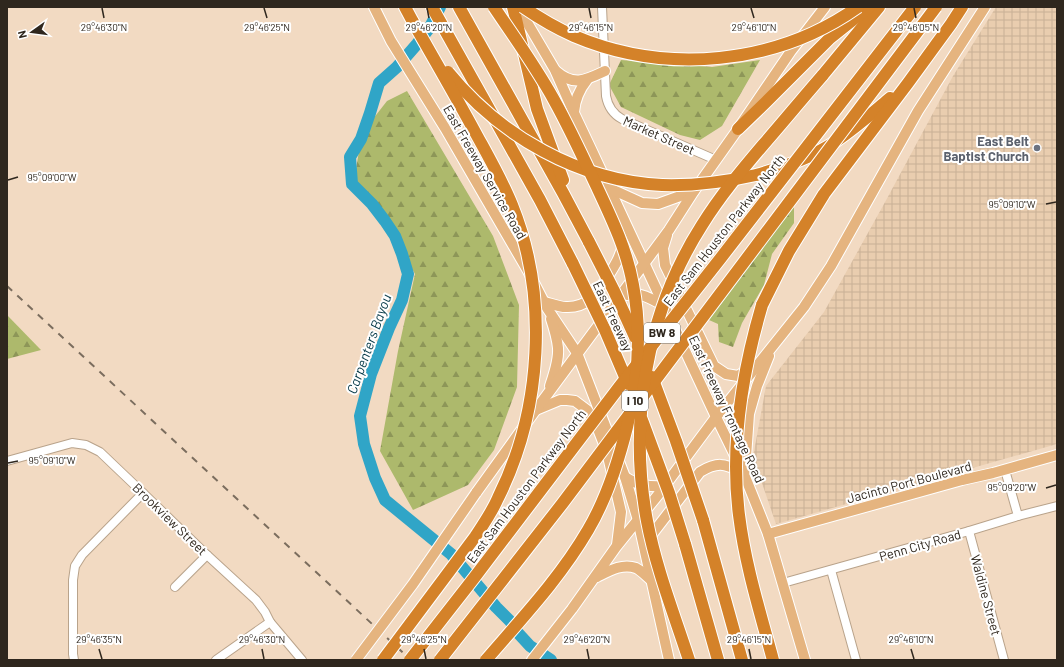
<svg xmlns="http://www.w3.org/2000/svg" width="1064" height="667" viewBox="0 0 1064 667" font-family="Barlow,sans-serif">
  <style>
    .industrial { fill: url(#industrial-grid) }
    .forest { fill: url(#forest-firs) }
    .lines { fill: none; stroke-linecap: round; stroke-linejoin: round }
    .river { stroke: #30a5c7; stroke-width: 12 }
    .minor-casing { stroke: #b9a38b; stroke-width: 10 }
    .major-casing { stroke: #fff; stroke-width: 12 }
    .highway-casing { stroke: #fff; stroke-width: 14 }
    .minor { stroke: #fff; stroke-width: 8 }
    .major { stroke: #e5b47f; stroke-width: 10 }
    .highway { stroke: #d48229; stroke-width: 12 }
    .rail { stroke: #7b6d5e; stroke-width: 2; stroke-dasharray: 7 7; stroke-linecap: butt }
    .major-bridge-casing { stroke: #fff; stroke-width: 12; stroke-linecap: butt }
    .highway-bridge-casing { stroke: #fff; stroke-width: 14; stroke-linecap: butt }
    .major-bridge { stroke: #e5b47f; stroke-width: 10 }
    .highway-bridge { stroke: #d48229; stroke-width: 12 }
    .ticks { fill: none; stroke: #2f271e; stroke-width: 1.5 }
    .worship-dot { fill: #6b7280; stroke: #fff; stroke-width: 1.5 }
    .labels { text-anchor: middle; stroke-width: 4; stroke-linejoin: round; paint-order: stroke }
    .shield { fill: #fff; stroke: #6d6862; stroke-width: 1 }
    .shield-label { font-size: 12px; font-weight: bold; fill: #2f271e }
    .street-label { font-size: 13px; fill: #2f271e; stroke: #fff }
    .worship-label { font-size: 13px; font-weight: bold; fill: #5b616d; stroke: #fff; text-anchor: end }
    .water-label { font-size: 14px; font-style: italic; fill: #053947; stroke: #fff }
    .ticks-label { font-size: 10px; text-anchor: middle; fill: #2f271e; stroke: #fff; stroke-width: 4; stroke-linejoin: round; paint-order: stroke }
  </style>
  <defs>
    <pattern id="industrial-grid" width="8" height="8" patternUnits="userSpaceOnUse"><rect width="8" height="8" fill="#e9cdaf"/><path d="M0 4h8M4 0v8" fill="none" stroke="#c8b096"/></pattern>
    <pattern id="forest-firs" width="22" height="20" patternUnits="userSpaceOnUse"><rect width="22" height="20" fill="#adb96c"/><path d="M5 1l3.5 6h-7zM16 11l3.5 6h-7z" fill="#8d9658"/></pattern>
  </defs>
  <rect width="100%" height="100%" fill="#f2dac2"/>
  <path class="industrial" d="M996,7H1057V444L776,524L753,457L766,386L824,312L884,204L953,76Z"/>
  <g class="forest">
    <path d="M621,60L712,67L760,60L722,126L700,140L680,135L621,107L609,85Z"/>
    <path d="M407,91L493,236L519,305L517,387L494,450L468,485L413,510L380,451L398,351L415,274L379,207L354,181L362,133L387,101Z"/>
    <path d="M794,205V223L772,254L764,285L742,323L733,347L719,342L718,324L709,320Z"/>
    <path d="M7,315L41,350L7,359Z"/>
  </g>
  <g class="lines">
    <path class="river" d="M440,7L430,27L417,44L397,67L379,83L370,113L361,139L350,157L352,184L372,204L385,221L395,236L402,254L408,274L402,300L389,328L371,374L360,416L364,444L375,478L385,500L451,554L496,607L510,621L518,633L530,646L551,660"/>
    <g class="minor-casing">
      <g id="minor">
        <path d="M602,7L606,96C608,107 613,114 622,119L716,160"/>
        <path d="M7,461L72,443L86,445L100,452L143,493L207,555L256,600L265,612L270,622L302,660"/>
        <path d="M1005,470L1018,516"/>
        <path d="M969,531L1004,660"/>
        <path d="M831,570L856,660"/>
        <path d="M783,583L969,531L1018,516L1057,506"/>
        <path d="M175,587L207,555"/>
        <path d="M74,660L73,654V580L75,566L82,555L143,493"/>
        <path d="M216,660L270,622"/>
      </g>
    </g>
    <g class="major-casing">
      <g id="major">
        <path d="M374,7L391,41L445,128L528,271L547,308L577,353L625,477L638,520L669,660"/>
        <path d="M518,7L555,70L574,113L592,151L625,222L716,417L744,474L768,534L805,660"/>
        <path d="M556,71C574,87 586,80 605,71"/>
        <path d="M574,112C575,99 579,90 587,80"/>
        <path d="M609,188L642,203L658,204L694,191"/>
        <path d="M667,235L663,248L665,265L714,366L726,374L738,376L750,368"/>
        <path d="M627,295C641,292 652,299 664,306"/>
        <path d="M545,302C552,304 559,307 566,307C588,308 597,293 607,278C614,267 621,256 623,244"/>
        <path d="M550,386C554,374 559,360 558,348C557,338 554,328 551,319"/>
        <path d="M536,410L560,400H567L575,401L587,410L596,424L607,452L621,512L617,545"/>
        <path d="M745,472L749,414L757,386L769,356"/>
        <path d="M625,477C639,486 649,487 665,486"/>
        <path d="M476,493L535,411L669,230L694,191L738,129L791,51L825,7"/>
        <path d="M768,534L962,480L993,473L1057,455"/>
        <path d="M649,541L653,533L700,472C717,462 724,463 741,472"/>
        <path d="M597,577C609,571 622,563 636,568C642,571 647,577 651,580"/>
        <path d="M532,660L572,609L616,547L658,495L716,417L804,307L831,266L918,111L985,7"/>
      </g>
    </g>
    <g class="highway-casing">
      <g id="highway">
        <path d="M405,7L413,22"/>
        <path d="M432,7L540,200L573,264"/>
        <path d="M459,7L563,193L589,242"/>
        <path d="M513,7L515,15L537,109L563,180"/>
        <path d="M822,76L879,7"/>
        <path d="M738,129L766,102L830,38L869,7"/>
        <path d="M756,175C781,168 805,160 827,147C850,133 870,115 890,98"/>
        <path d="M762,305L789,251L824,194L908,83L951,24L962,7"/>
        <path d="M703,520L742,660"/>
        <path d="M685,544L718,660"/>
      </g>
    </g>
    <use href="#minor" class="minor"/>
    <use href="#major" class="major"/>
    <use href="#highway" class="highway"/>
    <g class="rail">
      <path d="M1056,162H1057"/>
      <path d="M7,286L411,660"/>
    </g>
    <g class="major-bridge-casing">
      <path id="major-bridge" d="M356,660L413,584L476,493"/>
    </g>
    <g class="highway-bridge-casing">
      <g id="highway-bridge">
        <path d="M523,7C539,18 556,28 574,36C666,75 776,65 858,7"/>
        <path d="M448,72C500,136 579,181 662,185C694,186 725,182 756,175"/>
        <path d="M589,242L614,291L635,337"/>
        <path d="M573,264L605,330L628,384"/>
        <path d="M762,305C742,373 730,445 739,515C745,564 760,612 773,660"/>
        <path d="M652,377L676,441L703,520"/>
        <path d="M642,420L669,493L685,544"/>
        <path d="M383,660L475,537C483,525 492,512 498,498C542,410 549,297 512,205C502,180 488,156 475,132C455,95 434,59 413,22"/>
        <path d="M410,660L474,578L620,386L720,259L915,7"/>
        <path d="M440,660L562,504L936,7"/>
        <path d="M486,660C522,618 560,578 588,530C607,498 618,463 627,427C638,381 642,332 633,285C627,250 611,217 596,185C583,157 569,127 554,100C536,67 514,37 494,7"/>
        <path d="M689,660C674,614 656,568 647,521C628,420 647,311 702,225C720,196 741,171 763,145C783,122 802,99 822,76"/>
      </g>
    </g>
    <use href="#major-bridge" class="major-bridge"/>
    <use href="#highway-bridge" class="highway-bridge"/>
  </g>
  <path class="ticks" d="M102,8L104,18M264,8L267,18M427,8L429,18M589,8L591,18M751,8L754,18M914,8L916,18M8,180L18,177M1046,204L1056,202M8,463L18,461M1046,488L1056,485M99,649L102,659M262,649L264,659M424,649L426,659M587,649L589,659M749,649L751,659M911,649L914,659"/>
  <circle class="worship-dot" cx="1037" cy="148" r="4"/>
  <g class="labels">
    <g class="shield">
      <rect x="644" y="323" width="36" height="20" rx="3"/>
      <rect x="622" y="391" width="26" height="20" rx="3"/>
    </g>
    <g class="shield-label">
      <text x="662" y="337">BW 8</text>
      <text x="635" y="405">I 10</text>
    </g>
    <g class="street-label">
      <text transform="translate(659 135) rotate(24)" y="5">Market Street</text>
      <text transform="translate(485 172) rotate(60)" y="5">East Freeway Service Road</text>
      <text transform="translate(724 230) rotate(-52)" y="5">East Sam Houston Parkway North</text>
      <text transform="translate(613 316) rotate(65)" y="5">East Freeway</text>
      <text transform="translate(727 409) rotate(65)" y="5">East Freeway Frontage Road</text>
      <text transform="translate(909 482) rotate(-15)" y="5">Jacinto Port Boulevard</text>
      <text transform="translate(526 486) rotate(-53)" y="5">East Sam Houston Parkway North</text>
      <text transform="translate(170 519) rotate(44)" y="5">Brookview Street</text>
      <text transform="translate(920 545) rotate(-16)" y="5">Penn City Road</text>
      <text transform="translate(986 595) rotate(75)" y="5">Waldine Street</text>
    </g>
    <g class="worship-label">
      <text x="1029" y="146">East Belt<tspan x="1029" dy="15">Baptist Church</tspan></text>
    </g>
    <g class="water-label">
      <text transform="translate(369 344) rotate(-70)" y="5">Carpenters Bayou</text>
    </g>
  </g>
  <g class="ticks-label">
    <text x="104" y="31">29°46'30"N</text>
    <text x="267" y="31">29°46'25"N</text>
    <text x="429" y="31">29°46'20"N</text>
    <text x="591" y="31">29°46'15"N</text>
    <text x="754" y="31">29°46'10"N</text>
    <text x="916" y="31">29°46'05"N</text>
    <text x="52" y="181">95°09'00"W</text>
    <text x="1012" y="208">95°09'10"W</text>
    <text x="52" y="464">95°09'10"W</text>
    <text x="1012" y="491">95°09'20"W</text>
    <text x="99" y="643">29°46'35"N</text>
    <text x="262" y="643">29°46'30"N</text>
    <text x="424" y="643">29°46'25"N</text>
    <text x="587" y="643">29°46'20"N</text>
    <text x="749" y="643">29°46'15"N</text>
    <text x="911" y="643">29°46'10"N</text>
  </g>
  <rect width="1064" height="667" fill="none" stroke="#2f271e" stroke-width="16"/>
  <g transform="translate(32 32) rotate(256)" stroke="#ffffff" stroke-width="3" paint-order="stroke">
  <path d="M0-3L7 15L0 10L-7 15Z" fill="#2f271e"/>
  <text y="-6" font-size="11" font-weight="bold" text-anchor="middle" fill="#2f271e">N</text>
  </g>
</svg>
